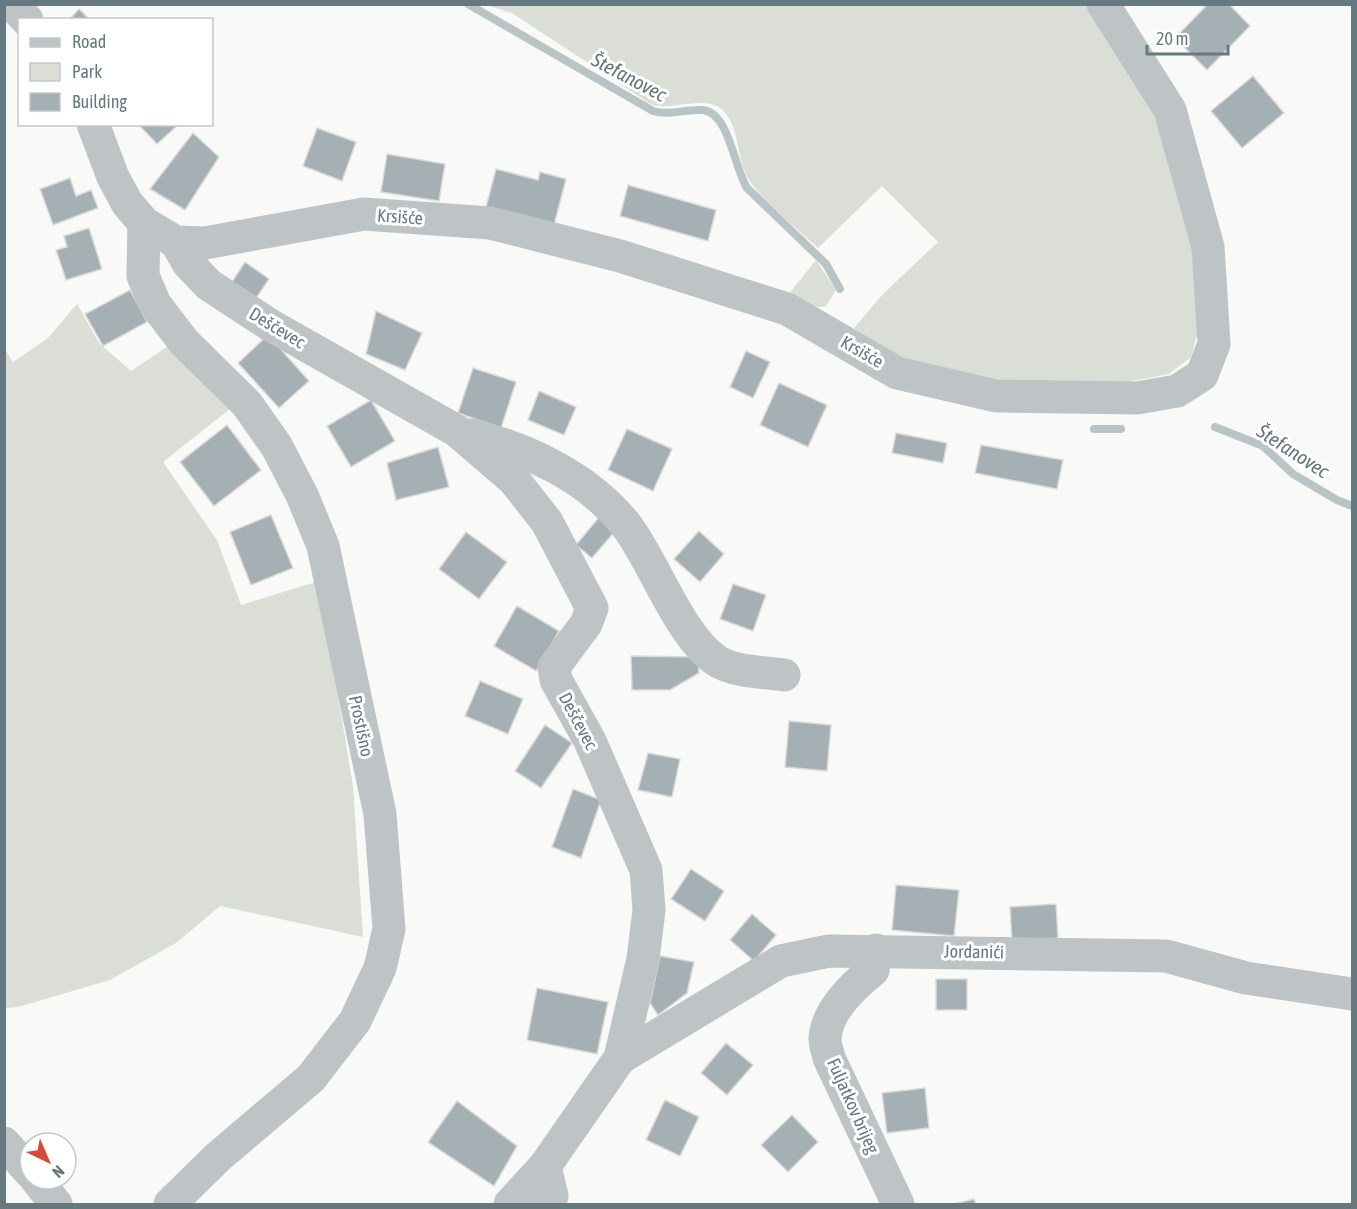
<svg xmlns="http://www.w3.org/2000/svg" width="1357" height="1209" viewBox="0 0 1357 1209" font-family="'Asap Condensed',sans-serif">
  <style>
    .green { fill: #daded6 }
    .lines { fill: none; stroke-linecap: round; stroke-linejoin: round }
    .stream { stroke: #b7c5c7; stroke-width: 8 }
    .building { fill: #a5b0b4; stroke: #dbdbd9; stroke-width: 1.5 }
    .street { stroke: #bec4c6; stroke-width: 33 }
    .labels { text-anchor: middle; stroke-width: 6; stroke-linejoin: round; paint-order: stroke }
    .street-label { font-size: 18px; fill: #667880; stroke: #fff }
    .water-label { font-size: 20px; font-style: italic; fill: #617679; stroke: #fff }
  </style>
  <rect width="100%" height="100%" fill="#f9f9f7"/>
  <g class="green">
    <path d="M486,5H1093L1157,111L1195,244L1199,328L1191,357L1169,374L1106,386L997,387L898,365L854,328L883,294L938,242L882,186L818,248C796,227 767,206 749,180C736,160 740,122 720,108C702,96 673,110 652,105L512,13Z"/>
    <path d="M816,260L836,290L826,306L818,307L788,295Z"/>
    <path d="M77,304L99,343L131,371L174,342L231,408L163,462L217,540L241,605L319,581L353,786L363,937L220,906L176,943L110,980L18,1007L5,1008V353L6,351L13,362L48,338Z"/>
  </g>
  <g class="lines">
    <g class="stream">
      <path d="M468,4L653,111C670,116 685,109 703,110C729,113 734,167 747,188L826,264L840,289"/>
      <path d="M1215,427L1263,446L1293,474L1337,500L1352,506"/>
      <path d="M1094,429H1121"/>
    </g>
  </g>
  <g class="building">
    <path d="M1208,4H1229L1250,26L1207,70L1175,38Z"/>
    <path d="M79,9L90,20H69Z"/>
    <path d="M1253,76L1284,113L1242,148L1211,111Z"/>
    <path d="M138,124H179L157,144Z"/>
    <path d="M317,128L356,142L342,181L303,166Z"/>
    <path d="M193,133L219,157L185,210L150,189Z"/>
    <path d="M387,154L445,164L439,201L381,192Z"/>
    <path d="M496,169L538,180L540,172L566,179L554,225L486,207Z"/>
    <path d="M70,178L76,196L91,190L98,208L53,225L40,189Z"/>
    <path d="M628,185L716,210L708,241L620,216Z"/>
    <path d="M89,228L102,269L66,280L56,250L67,247L64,236Z"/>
    <path d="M245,262L269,279L254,301L230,285Z"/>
    <path d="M130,290L147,322L103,346L85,314Z"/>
    <path d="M376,311L422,333L405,370L366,354Z"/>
    <path d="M268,335L309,381L279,408L238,363Z"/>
    <path d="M746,351L770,362L753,398L730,387Z"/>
    <path d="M473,368L516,382L501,428L458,413Z"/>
    <path d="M779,383L827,405L808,447L760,425Z"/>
    <path d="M539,391L576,407L564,435L528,420Z"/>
    <path d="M371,400L395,441L351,467L327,426Z"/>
    <path d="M227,425L261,470L214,506L180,462Z"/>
    <path d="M627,429L672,449L653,491L608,470Z"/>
    <path d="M896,433L947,443L943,463L892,453Z"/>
    <path d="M981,445L1063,460L1057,489L975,473Z"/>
    <path d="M438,447L449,487L396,500L387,463Z"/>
    <path d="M271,515L293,568L251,585L230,532Z"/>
    <path d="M600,516L616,530L592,558L576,545Z"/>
    <path d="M699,531L724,554L700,582L674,559Z"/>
    <path d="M466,532L507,562L479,599L439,569Z"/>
    <path d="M733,584L766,595L753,631L720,619Z"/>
    <path d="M517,606L559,631L536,671L494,646Z"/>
    <path d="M631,656L698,657L699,673L670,690H632Z"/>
    <path d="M480,681L523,699L508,734L465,716Z"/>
    <path d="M789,721L831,725L827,771L785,767Z"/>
    <path d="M545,725L572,743L541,788L515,771Z"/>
    <path d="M648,753L680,759L672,797L638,790Z"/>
    <path d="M573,789L601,800L581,858L552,847Z"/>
    <path d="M691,869L724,891L705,921L671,899Z"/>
    <path d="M896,885L959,890L954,936L892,930Z"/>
    <path d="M1056,904L1058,938L1012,942L1010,907Z"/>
    <path d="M752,914L776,935L754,961L730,940Z"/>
    <path d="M660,956L694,962L687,993L658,1015L650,1003Z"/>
    <rect x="936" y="979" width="31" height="31"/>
    <path d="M537,988L608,1002L597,1054L527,1040Z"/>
    <path d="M726,1043L753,1065L727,1095L701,1073Z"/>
    <path d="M925,1088L929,1128L887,1133L882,1093Z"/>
    <path d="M665,1100L699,1117L680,1156L646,1140Z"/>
    <path d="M457,1101L517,1146L494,1186L428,1142Z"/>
    <path d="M792,1115L818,1142L788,1172L761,1145Z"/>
    <path d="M974,1199L976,1204H954Z"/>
  </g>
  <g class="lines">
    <g class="street">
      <path d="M12,4L27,20"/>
      <path d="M93,124L113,177L127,203L144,223L176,242L205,243L364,214L490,223L620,256L787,309L897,373L996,396L1137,398L1177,391L1202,375L1214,344L1208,247L1170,110L1103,4"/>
      <path d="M144,223L143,276L155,304L184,342L247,404L277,447L302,495L323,546L380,814L389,929L380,968L355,1021L311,1078L218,1157L170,1204"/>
      <path d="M176,242L188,263L209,285L270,325L457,431L514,480L547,522L592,608L586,624L554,667L556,680L590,741L646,870L649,910L643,959L620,1058L545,1166L510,1204"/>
      <path d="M471,435C528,449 589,478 626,525C654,561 679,636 717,661C735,672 763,672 784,675"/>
      <path d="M876,950L873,970C853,986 826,1011 825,1039C825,1045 828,1052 829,1058L898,1204"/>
      <path d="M620,1058L781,961L829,951L1166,956L1246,978L1352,994"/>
      <path d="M4,1143L30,1172"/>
      <path d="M545,1166L552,1196L549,1204"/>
      <path d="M36,1179L56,1204"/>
    </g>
  </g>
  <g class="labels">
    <g class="street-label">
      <text transform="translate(400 217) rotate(4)" y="6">Krsišće</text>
      <text transform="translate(277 328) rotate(31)" y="6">Deščevec</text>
      <text transform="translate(862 352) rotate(30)" y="6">Krsišće</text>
      <text transform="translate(578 721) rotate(62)" y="6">Deščevec</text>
      <text transform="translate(361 726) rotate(78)" y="6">Prostišno</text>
      <text transform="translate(974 952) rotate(1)" y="6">Jordanići</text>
      <text transform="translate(853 1106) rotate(66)" y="6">Fuljatkov brijeg</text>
    </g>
    <g class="water-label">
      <text transform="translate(629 77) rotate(28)" y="7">Štefanovec</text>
      <text transform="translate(1293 451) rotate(33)" y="7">Štefanovec</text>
    </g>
  </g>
  <rect width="1357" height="1209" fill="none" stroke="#667880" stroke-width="12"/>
  <rect x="18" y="18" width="195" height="108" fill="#ffffff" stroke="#c2c9cc" stroke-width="1.5"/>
  <rect x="30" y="38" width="30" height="9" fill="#bec4c6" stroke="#c2c9cc" stroke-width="1.5"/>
  <text x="72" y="48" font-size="18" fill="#667880">Road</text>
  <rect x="30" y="63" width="30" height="18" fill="#daded6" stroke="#c2c9cc" stroke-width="1.5"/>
  <text x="72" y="78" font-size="18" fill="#667880">Park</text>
  <rect x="30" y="93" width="30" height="18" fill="#a5b0b4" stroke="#c2c9cc" stroke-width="1.5"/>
  <text x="72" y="108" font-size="18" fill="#667880">Building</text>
  <g transform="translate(48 1161) rotate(136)"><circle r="28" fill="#ffffff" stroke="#c2c9cc" stroke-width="1.5"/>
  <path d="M0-4.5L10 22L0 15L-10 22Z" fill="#d64a39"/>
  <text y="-9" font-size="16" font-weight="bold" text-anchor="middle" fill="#667880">N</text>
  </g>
  <path d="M1147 45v9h81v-9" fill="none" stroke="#667880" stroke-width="3"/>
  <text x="1156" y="45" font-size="18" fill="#667880" stroke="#ffffff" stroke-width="4.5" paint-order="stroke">20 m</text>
</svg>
